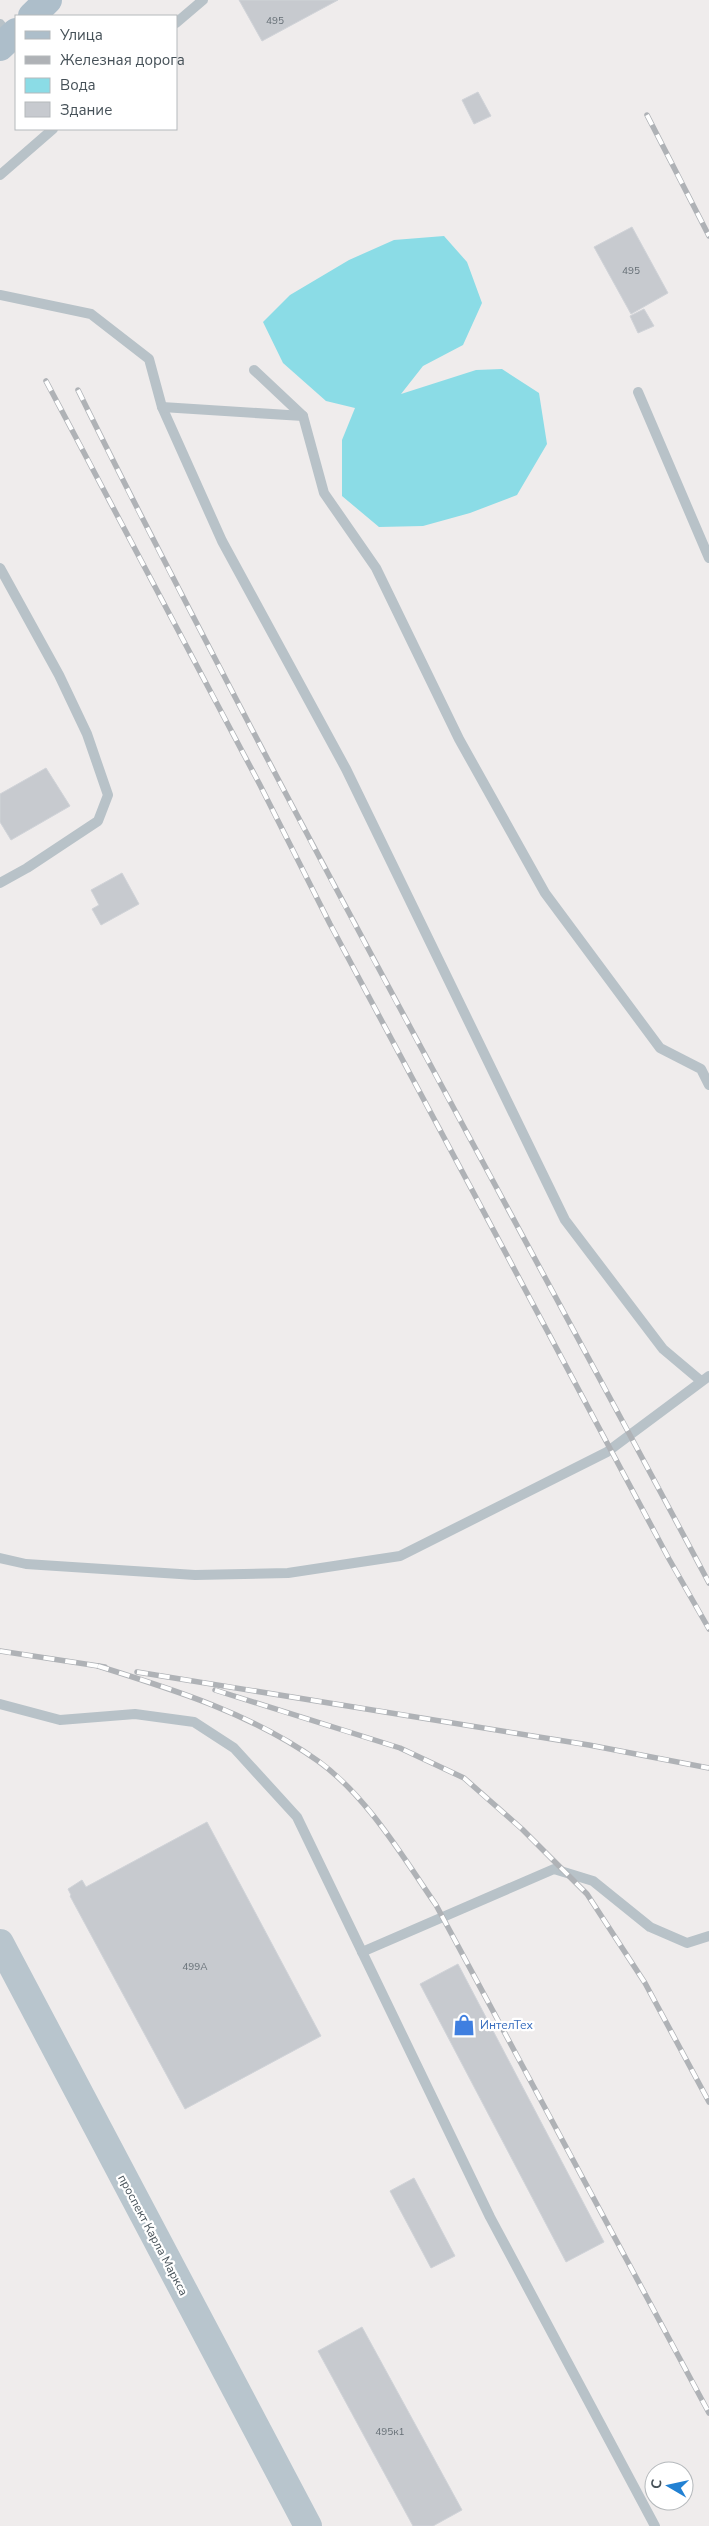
<svg xmlns="http://www.w3.org/2000/svg" width="709" height="2526" viewBox="0 0 709 2526" font-family="'Nunito Sans',sans-serif">
  <style>
    .water { fill: #8bdce6 }
    .building { fill: #c7cacf; stroke: #d0d3d8 }
    .lines { fill: none; stroke-linecap: round; stroke-linejoin: round }
    .lane { stroke: #b8c2c8; stroke-width: 10 }
    .secondary { stroke: #b8c5cd; stroke-width: 28 }
    .primary { stroke: #adbeca; stroke-width: 28 }
    .rail-casing { stroke: #afb2b6; stroke-width: 5.5 }
    .rail { stroke: #fff; stroke-width: 4; stroke-dasharray: 11; stroke-linecap: butt }
    .labels { text-anchor: middle; stroke-width: 4.5; stroke-linejoin: round; paint-order: stroke }
    .number-label { font-size: 10px; fill: #666f76 }
    .shop-label { font-size: 12px; fill: #366cbe; stroke: #fff; text-anchor: start }
    .street-label { font-size: 12px; fill: #465158; stroke: #fff }
  </style>
  <rect width="100%" height="100%" fill="#efecec"/>
  <path class="water" d="M444,236L467,262L482,303L463,345L423,366L401,394L476,370L502,369L539,393L547,444L517,495L470,513L423,526L379,527L342,496V440L355,408L326,401L283,363L263,322L290,295L349,260L394,240Z"/>
  <g class="building">
    <path d="M239,0H338L262,41Z"/>
    <path d="M478,92L491,116L474,124L462,100Z"/>
    <path d="M632,227L668,293L631,314L594,247Z"/>
    <path d="M644,309L654,326L638,333L630,316Z"/>
    <path d="M46,768L70,806L11,840L0,822V794Z"/>
    <path d="M122,873L139,904L101,925L92,909L99,905L91,890Z"/>
    <path d="M207,1822L321,2036L185,2109L70,1896L71,1895L68,1889L82,1880L86,1887Z"/>
    <path d="M458,1964L604,2242L566,2262L420,1984Z"/>
    <path d="M414,2178L455,2256L431,2268L390,2191Z"/>
    <path d="M362,2327L462,2510L433,2526H413L318,2351Z"/>
  </g>
  <g class="lines">
    <g class="lane">
      <path d="M176,23L203,0"/>
      <path d="M0,24L10,37"/>
      <path d="M0,175L53,129"/>
      <path d="M0,295L91,314L149,359L162,407L222,541L346,769L565,1220L663,1349L701,1381"/>
      <path d="M254,370L303,416L324,493L376,568L459,739L545,893L660,1048L701,1069L709,1085"/>
      <path d="M638,392L709,558"/>
      <path d="M162,407L303,416"/>
      <path d="M0,568L59,675L87,734L108,795L98,821L27,868L0,883"/>
      <path d="M0,1558L26,1564L195,1575L288,1573L400,1556L607,1452L709,1376"/>
      <path d="M0,1704L60,1720L135,1714L194,1722L234,1748L297,1817L490,2217L655,2526"/>
      <path d="M362,1952L554,1869L593,1881L650,1927L687,1943L709,1936"/>
    </g>
    <path class="secondary" d="M0,1943L308,2526"/>
    <g class="primary">
      <path d="M32,16L48,0"/>
      <path d="M0,47L16,32"/>
    </g>
    <g class="rail-casing">
      <g id="rail">
        <path d="M647,115L709,236"/>
        <path d="M46,381L260,785L330,924L669,1559L709,1629"/>
        <path d="M78,390C124,484 172,576 220,668C379,975 547,1278 709,1583"/>
        <path d="M0,1651L105,1667"/>
        <path d="M98,1666C175,1690 252,1714 318,1761C366,1795 403,1857 436,1905L709,2413"/>
        <path d="M137,1672L589,1745L709,1768"/>
        <path d="M215,1690L400,1748L464,1778L522,1829L587,1894L645,1983L709,2102"/>
      </g>
    </g>
    <use href="#rail" class="rail"/>
  </g>
  <defs>
    <g id="shop-bare" transform="scale(1.725)"><path d="M-5-2.5h2.3a2.7 3.5 0 0 1 5.4 0H5L5.5 6h-11ZM-1.5-2.5h3a1.5 2.3 0 0 0-3 0Z" fill="#3f7fe0" stroke="#fff" stroke-width="2.5" paint-order="stroke"/></g>
  </defs>
  <g fill-rule="evenodd">
    <use href="#shop-bare" x="464" y="2025"/>
  </g>
  <g class="labels">
    <g class="number-label">
      <text x="275" y="24">495</text>
      <text x="631" y="274">495</text>
      <text x="195" y="1970">499А</text>
      <text x="390" y="2435">495к1</text>
    </g>
    <g class="shop-label">
      <text x="480" y="2029">ИнтелТех</text>
    </g>
    <g class="street-label">
      <text transform="translate(153 2235) rotate(62)" y="4">проспект Карла Маркса</text>
    </g>
  </g>
  <rect x="15" y="15" width="162" height="115" fill="#ffffff" stroke="#b5b9bc"/>
  <rect x="25" y="31" width="25" height="8" fill="#adbeca" stroke="#b5b9bc"/>
  <text x="60" y="40" font-size="15" fill="#465158">Улица</text>
  <rect x="25" y="56" width="25" height="8" fill="#afb2b6" stroke="#b5b9bc"/>
  <text x="60" y="65" font-size="15" fill="#465158">Железная дорога</text>
  <rect x="25" y="78" width="25" height="15" fill="#8bdce6" stroke="#b5b9bc"/>
  <text x="60" y="90" font-size="15" fill="#465158">Вода</text>
  <rect x="25" y="102" width="25" height="15" fill="#c7cacf" stroke="#b5b9bc"/>
  <text x="60" y="115" font-size="15" fill="#465158">Здание</text>
  <g transform="translate(669 2486) rotate(279)"><circle r="24" fill="#ffffff" stroke="#b5b9bc"/>
  <path d="M0-4L9 19L0 12L-9 19Z" fill="#2281d3"/>
  <text y="-8" font-size="14" font-weight="bold" text-anchor="middle" fill="#465158">С</text>
  </g>
</svg>
